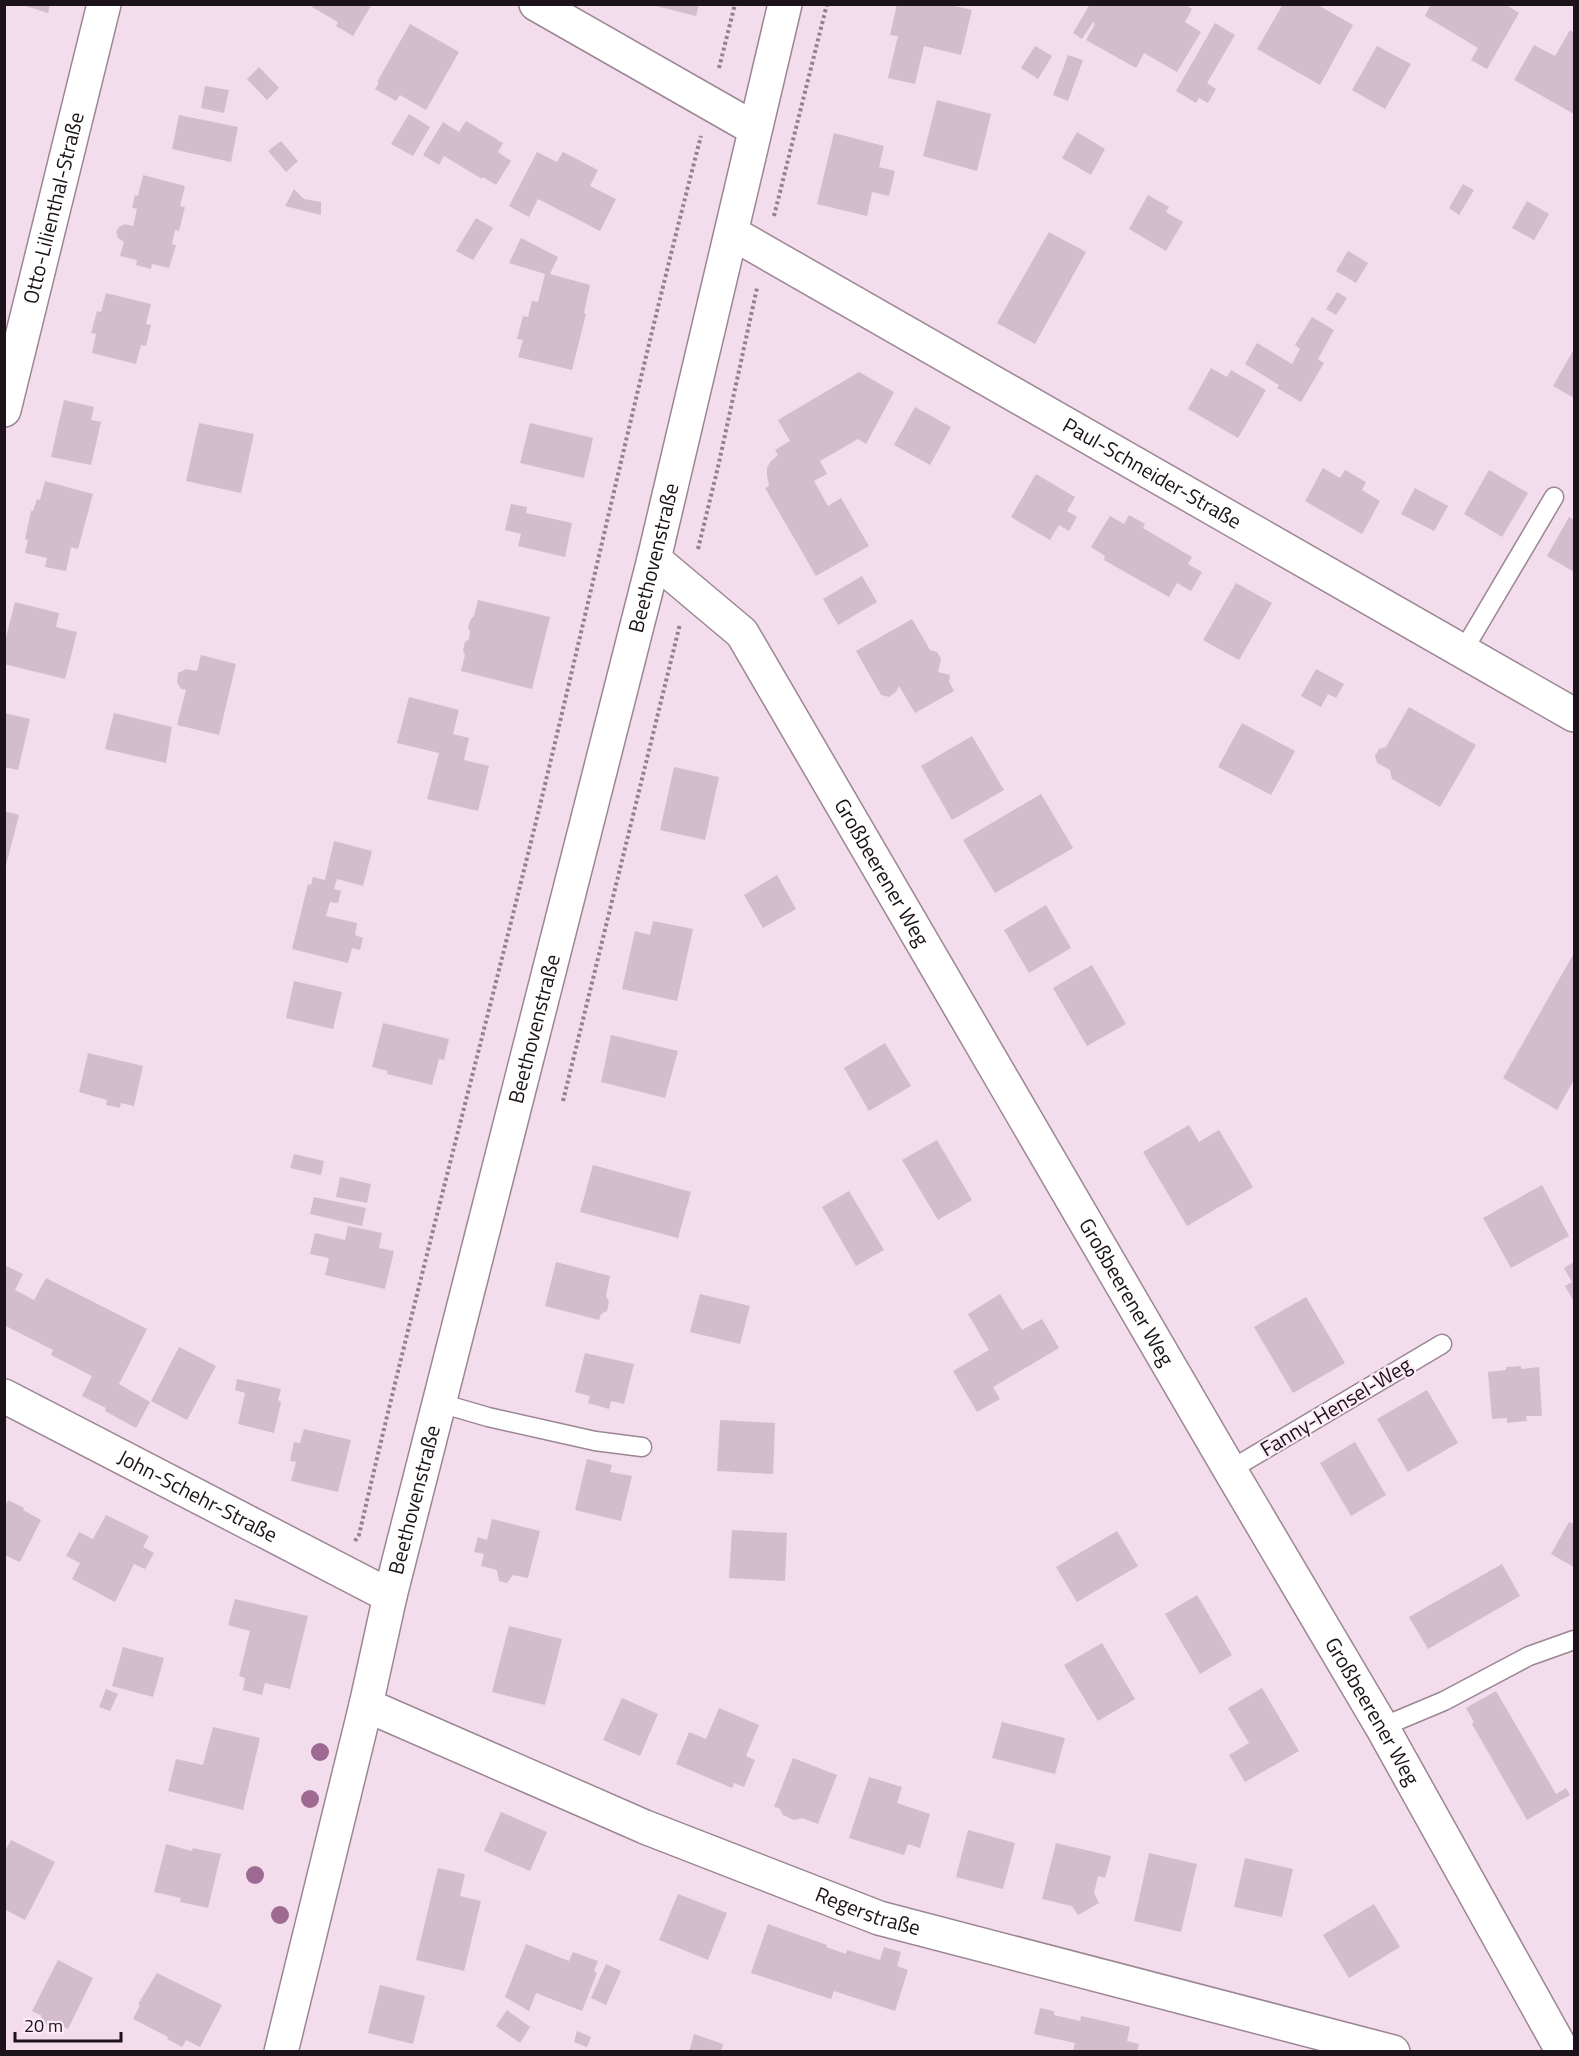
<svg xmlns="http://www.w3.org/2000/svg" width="1579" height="2056" viewBox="0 0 1579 2056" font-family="'Titillium Web',sans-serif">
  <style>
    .building { fill: #d3bccc }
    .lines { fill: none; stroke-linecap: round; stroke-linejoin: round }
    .service-casing { stroke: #9b8694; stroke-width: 21 }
    .minor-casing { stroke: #9b8694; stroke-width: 36 }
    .path { stroke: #92828d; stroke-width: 4; stroke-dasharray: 3 3; stroke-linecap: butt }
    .service { stroke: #fff; stroke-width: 18 }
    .minor { stroke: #fff; stroke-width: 33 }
    .tree { fill: #9e6a92 }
    .labels { text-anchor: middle; stroke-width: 4.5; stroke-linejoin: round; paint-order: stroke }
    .street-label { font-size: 21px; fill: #1b1319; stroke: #fdeaf7 }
  </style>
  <rect width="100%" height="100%" fill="#f3dceb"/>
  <g class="building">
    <path d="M19,4H50L48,13Z"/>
    <path d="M313,4H372L353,36L336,26L338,22L312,7Z"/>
    <path d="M648,4H699L696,16Z"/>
    <path d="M897,4H946L972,10L961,55L924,46L915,84L888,78L898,36L890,35Z"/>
    <path d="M1090,4H1154L1157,6L1158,4H1184L1192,9L1185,22L1201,32L1177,72L1144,53L1136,68L1086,40L1095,24L1093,22L1082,39L1073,33Z"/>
    <path d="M1283,4H1316L1353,25L1320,85L1257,49Z"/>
    <path d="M1431,4H1505L1519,13L1487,69L1471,60L1478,48L1425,16Z"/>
    <path d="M1215,23L1235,35L1207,83L1216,89L1208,103L1199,98L1196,103L1176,91Z"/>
    <path d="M410,24L459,52L426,110L400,95L396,101L375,89L379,83L377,82Z"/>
    <path d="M1570,30L1574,33V114L1514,80L1534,45L1555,56Z"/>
    <path d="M1035,46L1052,56L1038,79L1021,68Z"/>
    <path d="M1377,46L1411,64L1385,109L1352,90Z"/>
    <path d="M1068,55L1083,60L1068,101L1053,95Z"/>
    <path d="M259,67L279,88L267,100L247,79Z"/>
    <path d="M205,86L229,90L224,113L201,108Z"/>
    <path d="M937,100L991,114L977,171L923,156Z"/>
    <path d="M409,114L430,127L413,156L391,144Z"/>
    <path d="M179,115L238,127L231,162L172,149Z"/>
    <path d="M466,121L503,143L498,152L511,161L496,185L483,177L482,179L444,156L439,165L423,155L443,122L459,132Z"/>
    <path d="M1077,132L1105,149L1091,175L1062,158Z"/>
    <path d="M834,133L884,146L879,167L895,171L889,196L872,192L867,216L817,204Z"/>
    <path d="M281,141L298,161L286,172L268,151Z"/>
    <path d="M537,152L557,162L563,152L598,170L590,186L616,199L600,231L538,199L529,217L509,206Z"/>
    <path d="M143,175L185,186L180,206L185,207L179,231L175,230L172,244L176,245L169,268L152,264L151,269L136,265L137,260L120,256L124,242L118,238L116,232L119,227L125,224L133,226L137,209L132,208L135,195L138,196Z"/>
    <path d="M1463,184L1474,190L1459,215L1449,208Z"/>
    <path d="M294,189L304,199L321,202V215L285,206Z"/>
    <path d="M1148,195L1169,207L1166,212L1183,222L1166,251L1129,229Z"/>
    <path d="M1527,201L1549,214L1534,240L1512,228Z"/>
    <path d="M476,218L493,228L473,260L456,251Z"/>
    <path d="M1049,232L1086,252L1035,344L997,323Z"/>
    <path d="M521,238L558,257L550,274L590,285L584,313L586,314L572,370L518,357L523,340L517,339L523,316L528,317L532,301L538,302L545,274L509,263Z"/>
    <path d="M1348,251L1368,263L1356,283L1336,271Z"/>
    <path d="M1337,292L1347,298L1336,315L1326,309Z"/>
    <path d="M106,293L151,304L146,324L151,325L146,346L141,345L136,364L92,353L96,334L91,333L97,311L101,312Z"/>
    <path d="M1312,317L1334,330L1318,359L1324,363L1301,402L1277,388L1279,385L1245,364L1257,343L1292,364L1300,349L1295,345Z"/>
    <path d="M1574,349V398L1553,386Z"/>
    <path d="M1211,368L1227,377L1231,370L1266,390L1238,438L1188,409Z"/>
    <path d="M859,372L894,392L866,444L858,439L820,461L827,474L814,481L828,506L841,498L869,546L816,576L765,488L769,486L767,476V468L770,462L778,455L775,450L790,441L778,420Z"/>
    <path d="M64,400L94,407L91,420L101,422L91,465L51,457Z"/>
    <path d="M915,407L951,427L930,465L894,445Z"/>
    <path d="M199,423L254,434L241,493L186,481Z"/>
    <path d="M530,423L593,438L584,478L520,463Z"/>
    <path d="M1323,468L1340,478L1345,470L1366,482L1362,490L1380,501L1362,534L1305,501Z"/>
    <path d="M1489,470L1528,493L1502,537L1464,514Z"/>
    <path d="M1036,474L1075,497L1067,511L1077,517L1069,531L1059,525L1050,540L1011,517Z"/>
    <path d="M45,481L93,494L78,549L71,547L66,571L45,567L47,558L25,553L28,540L25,539L31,511H33L37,499L40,500Z"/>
    <path d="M1415,488L1448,506L1434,531L1401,514Z"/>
    <path d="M511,504L527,507L526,513L572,523L565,557L518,546L521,534L505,530Z"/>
    <path d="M1129,515L1145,524L1143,528L1192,557L1188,564L1202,572L1191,591L1177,583L1169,597L1104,560L1105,556L1091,547L1110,516L1124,524Z"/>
    <path d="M1569,517L1574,520V572L1547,556Z"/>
    <path d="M862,576L877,602L838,625L823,599Z"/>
    <path d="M1236,583L1272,603L1239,660L1203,640Z"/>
    <path d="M478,600L550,617L532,689L461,671L465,655L463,650L465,642L469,639L470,632L468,627L471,619L474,616Z"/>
    <path d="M15,602L59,613L56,627L77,632L65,679L4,664V645Z"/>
    <path d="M912,619L930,650L937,652L941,659L938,672L950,675L949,682L954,691L915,713L899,686L896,692L889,697L881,695L856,651Z"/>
    <path d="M201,655L236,664L219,735L177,725L186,690L181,689L177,682L178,673L186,669L197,671Z"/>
    <path d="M1316,669L1344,684L1336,698L1328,694L1321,707L1301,696Z"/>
    <path d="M409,697L459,710L453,734L469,738L464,760L489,766L478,811L427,799L439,753L397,743Z"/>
    <path d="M1409,707L1476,745L1440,807L1392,779L1390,770L1377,763L1375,756L1379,749L1386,747Z"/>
    <path d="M4,713L30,719L18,770L4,767Z"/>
    <path d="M114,713L172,727L166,763L105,749Z"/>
    <path d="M1242,723L1295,751L1271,795L1218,767Z"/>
    <path d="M972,736L1004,790L952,820L921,766Z"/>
    <path d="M674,767L719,777L705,840L660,830Z"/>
    <path d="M1041,794L1073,848L995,893L963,840Z"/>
    <path d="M4,811L19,815L5,869H4Z"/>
    <path d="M334,841L372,851L363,886L337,879L334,889L341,891L338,903L330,902L326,916L357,923L355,935L363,938L360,950L352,948L348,963L292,949L308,884L311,885L313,877L325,880Z"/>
    <path d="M777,875L796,909L763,928L744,895Z"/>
    <path d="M1046,905L1071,948L1029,973L1004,930Z"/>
    <path d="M653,921L693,929L677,1001L622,989L635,931L650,935Z"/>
    <path d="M1574,953V1080L1557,1110L1503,1078Z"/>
    <path d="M1092,965L1126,1024L1087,1046L1053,988Z"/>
    <path d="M294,981L342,992L333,1029L286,1018Z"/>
    <path d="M383,1023L449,1039L444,1060L439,1059L432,1085L387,1074L388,1071L372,1067Z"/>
    <path d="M611,1035L678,1051L665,1098L601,1082Z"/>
    <path d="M885,1043L911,1086L869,1111L844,1068Z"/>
    <path d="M88,1053L143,1066L134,1106L121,1103L120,1108L106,1105L107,1100L79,1092Z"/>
    <path d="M1189,1125L1199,1142L1219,1130L1253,1187L1187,1226L1143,1152Z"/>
    <path d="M937,1140L972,1200L938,1220L902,1160Z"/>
    <path d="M294,1154L324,1161L321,1175L290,1168Z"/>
    <path d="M593,1165L691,1192L678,1238L580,1212Z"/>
    <path d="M340,1177L371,1184L367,1203L336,1197Z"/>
    <path d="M1542,1185L1569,1236L1511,1268L1483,1218Z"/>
    <path d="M849,1191L884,1250L856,1266L822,1207Z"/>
    <path d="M314,1197L366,1208L362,1226L310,1214Z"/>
    <path d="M348,1226L382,1233L379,1248L394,1251L385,1289L325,1275L329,1258L310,1254L315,1233L345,1240Z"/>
    <path d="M556,1262L610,1276L606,1296L609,1302L607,1311L601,1314L599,1320L545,1306Z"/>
    <path d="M1574,1262V1302L1565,1286L1572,1282L1564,1268Z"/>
    <path d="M4,1265L23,1274L15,1290L34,1300L46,1278L147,1329L119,1384L150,1402L136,1428L105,1411L106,1408L82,1396L92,1376L51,1355L53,1350L4,1325Z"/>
    <path d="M700,1294L750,1306L740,1344L690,1332Z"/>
    <path d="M1000,1294L1022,1330L1042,1319L1059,1348L993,1387L1000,1399L977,1412L953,1371L989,1350L968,1314Z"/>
    <path d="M1306,1297L1345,1363L1293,1393L1254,1327Z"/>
    <path d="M179,1347L216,1366L187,1420L151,1401Z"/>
    <path d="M585,1353L634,1364L624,1404L611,1401L609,1409L588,1403L590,1396L575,1392Z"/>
    <path d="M1521,1366V1369L1539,1367L1542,1416H1526L1527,1421L1507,1423V1418L1492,1419L1488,1372L1506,1370V1367Z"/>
    <path d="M237,1379L281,1389L278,1400L281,1402L274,1433L238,1424L245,1393L235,1390Z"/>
    <path d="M1427,1390L1458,1443L1408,1472L1377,1419Z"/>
    <path d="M720,1420L775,1423L773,1474L717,1471Z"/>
    <path d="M304,1429L351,1440L338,1492L291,1481L296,1462L290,1461L294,1442L300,1443Z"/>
    <path d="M1355,1442L1386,1495L1351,1516L1320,1463Z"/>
    <path d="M587,1459L612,1465L610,1472L632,1476L621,1521L575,1510Z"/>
    <path d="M8,1500L24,1508L23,1510L41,1520L20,1562L4,1555V1502L7,1503Z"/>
    <path d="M106,1515L149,1536L143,1547L154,1553L145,1569L134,1564L115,1602L72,1579L80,1563L66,1556L79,1532L93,1539Z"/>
    <path d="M492,1519L540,1531L528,1578L513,1575L507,1583L499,1581L497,1570L481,1566L484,1554L474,1552L478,1537L487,1540Z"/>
    <path d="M1569,1522L1574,1524V1567L1551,1554Z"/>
    <path d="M732,1530L787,1533L785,1581L729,1578Z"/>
    <path d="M1117,1531L1138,1566L1077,1602L1056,1567Z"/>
    <path d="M1502,1564L1520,1596L1428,1649L1409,1617Z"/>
    <path d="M1197,1595L1232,1655L1200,1674L1165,1614Z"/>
    <path d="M235,1599L308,1616L290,1689L265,1683L262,1695L243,1690L245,1678L239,1676L250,1631L228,1625Z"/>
    <path d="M509,1626L562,1639L545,1705L492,1692Z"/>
    <path d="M1102,1643L1135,1699L1098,1721L1064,1665Z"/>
    <path d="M123,1647L164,1658L153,1697L112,1686Z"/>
    <path d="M1262,1688L1299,1751L1245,1782L1229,1755L1249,1743L1228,1708Z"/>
    <path d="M106,1689L118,1694L110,1711L99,1707Z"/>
    <path d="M1496,1691L1556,1794L1566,1788L1570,1795L1527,1820L1472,1724L1474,1722L1466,1708Z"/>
    <path d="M622,1698L658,1714L640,1756L603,1740Z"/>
    <path d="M719,1708L759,1725L746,1756L755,1760L744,1787L734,1783L732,1788L676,1764L689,1732L706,1739Z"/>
    <path d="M1002,1722L1065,1738L1055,1774L992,1758Z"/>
    <path d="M213,1727L260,1738L243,1810L168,1791L176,1759L203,1765Z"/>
    <path d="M793,1758L837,1775L818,1824L802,1818L794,1820L783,1815L779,1808L774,1807Z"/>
    <path d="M869,1777L902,1787L897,1803L930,1814L920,1848L908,1844L904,1855L849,1838Z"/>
    <path d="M501,1812L547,1832L530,1871L484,1851Z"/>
    <path d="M968,1830L1015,1843L1003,1889L956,1877Z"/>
    <path d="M11,1840L55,1862L25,1920L4,1909V1853Z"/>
    <path d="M1056,1843L1111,1856L1105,1878L1098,1876L1094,1893L1099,1903L1078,1915L1072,1906L1042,1899Z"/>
    <path d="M166,1844L192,1851L193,1848L221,1854L208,1908L180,1902L181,1898L154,1892Z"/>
    <path d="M1149,1853L1197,1864L1181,1932L1134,1921Z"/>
    <path d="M1245,1858L1293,1869L1282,1917L1234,1907Z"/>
    <path d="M438,1868L465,1874L460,1896L481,1901L464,1971L416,1960Z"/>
    <path d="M678,1894L727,1913L708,1960L659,1940Z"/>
    <path d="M1374,1904L1400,1947L1349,1978L1323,1935Z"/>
    <path d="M768,1924L827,1945L826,1947L846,1954L847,1950L880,1960L884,1947L901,1952L897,1966L908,1970L895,2011L834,1991L831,1999L751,1973Z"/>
    <path d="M526,1944L569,1961L573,1952L598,1961L594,1971L597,1973L582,2011L536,1993L529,2011L505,1997Z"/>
    <path d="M58,1960L93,1978L68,2029L58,2024L56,2029L40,2021L42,2016L32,2011Z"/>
    <path d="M606,1964L621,1971L606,2005L591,1998Z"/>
    <path d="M157,1973L222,2005L200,2047L186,2040L182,2047L167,2039L168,2037L133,2019L140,2005L138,2004Z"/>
    <path d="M380,1985L425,1996L413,2044L368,2033Z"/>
    <path d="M1040,2008L1054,2011V2015L1080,2021L1081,2016L1130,2027L1127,2041L1139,2044L1137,2052H1073L1075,2043L1034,2034Z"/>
    <path d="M507,2010L530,2027L520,2043L496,2026Z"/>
    <path d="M577,2031L591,2037L587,2047L574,2042Z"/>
    <path d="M694,2034L723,2044L721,2052H689Z"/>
  </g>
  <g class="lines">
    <g class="service-casing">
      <g id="service">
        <path d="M1463,651L1554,497"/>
        <path d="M440,1403L488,1417L595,1441L642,1447"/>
        <path d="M1230,1470L1442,1344"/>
        <path d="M1382,1727L1444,1701L1529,1656L1574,1640"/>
      </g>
    </g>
    <g class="minor-casing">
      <g id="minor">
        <path d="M536,4L755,129"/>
        <path id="s1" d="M732,233L1574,715"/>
        <path id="s2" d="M4,410L104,4"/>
        <path id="s3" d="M654,559L742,633L1230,1470L1382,1727L1563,2052"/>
        <path id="s4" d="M4,1396L390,1596"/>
        <path id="s5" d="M366,1705L645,1827L879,1918L1393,2052"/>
        <path id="s6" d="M281,2052L366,1705L390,1596L654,559L785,4"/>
      </g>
    </g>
    <g class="path">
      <path d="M719,68L735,4"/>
      <path d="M774,216L827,4"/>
      <path d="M698,549L718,467L757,288"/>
      <path d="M563,1101L680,624"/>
      <path d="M355,1541L359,1535C416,1288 482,1043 542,797C595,577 644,355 701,136"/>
    </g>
    <use href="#service" class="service"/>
    <use href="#minor" class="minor"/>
  </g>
  <g class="tree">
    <circle cx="320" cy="1752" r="9"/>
    <circle cx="310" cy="1799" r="9"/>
    <circle cx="255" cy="1875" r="9"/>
    <circle cx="280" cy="1915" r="9"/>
  </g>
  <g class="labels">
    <g class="street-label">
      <text dy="7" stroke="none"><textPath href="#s2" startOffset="208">Otto-Lilienthal-Straße</textPath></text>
      <text dy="7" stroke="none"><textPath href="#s1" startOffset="484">Paul-Schneider-Straße</textPath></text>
      <text dy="7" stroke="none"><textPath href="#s6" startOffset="1540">Beethovenstraße</textPath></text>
      <text dy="7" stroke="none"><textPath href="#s3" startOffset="392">Großbeerener Weg</textPath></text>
      <text dy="7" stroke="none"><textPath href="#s6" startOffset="1054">Beethovenstraße</textPath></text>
      <text dy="7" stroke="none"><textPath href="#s3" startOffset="878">Großbeerener Weg</textPath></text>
      <text transform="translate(1336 1407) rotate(-31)" y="7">Fanny-Hensel-Weg</text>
      <text dy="7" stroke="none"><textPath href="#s4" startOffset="218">John-Schehr-Straße</textPath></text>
      <text dy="7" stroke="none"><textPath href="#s6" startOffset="568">Beethovenstraße</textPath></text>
      <text dy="7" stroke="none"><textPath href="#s3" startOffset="1364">Großbeerener Weg</textPath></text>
      <text dy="7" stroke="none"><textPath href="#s5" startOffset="543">Regerstraße</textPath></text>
    </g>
  </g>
  <rect width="1579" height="2056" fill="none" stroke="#1b1319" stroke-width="12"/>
  <path d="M15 2032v9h106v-9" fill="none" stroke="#1b1319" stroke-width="3"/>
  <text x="24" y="2032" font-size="18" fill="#1b1319" stroke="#fdeaf7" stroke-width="4.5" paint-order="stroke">20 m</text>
</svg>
